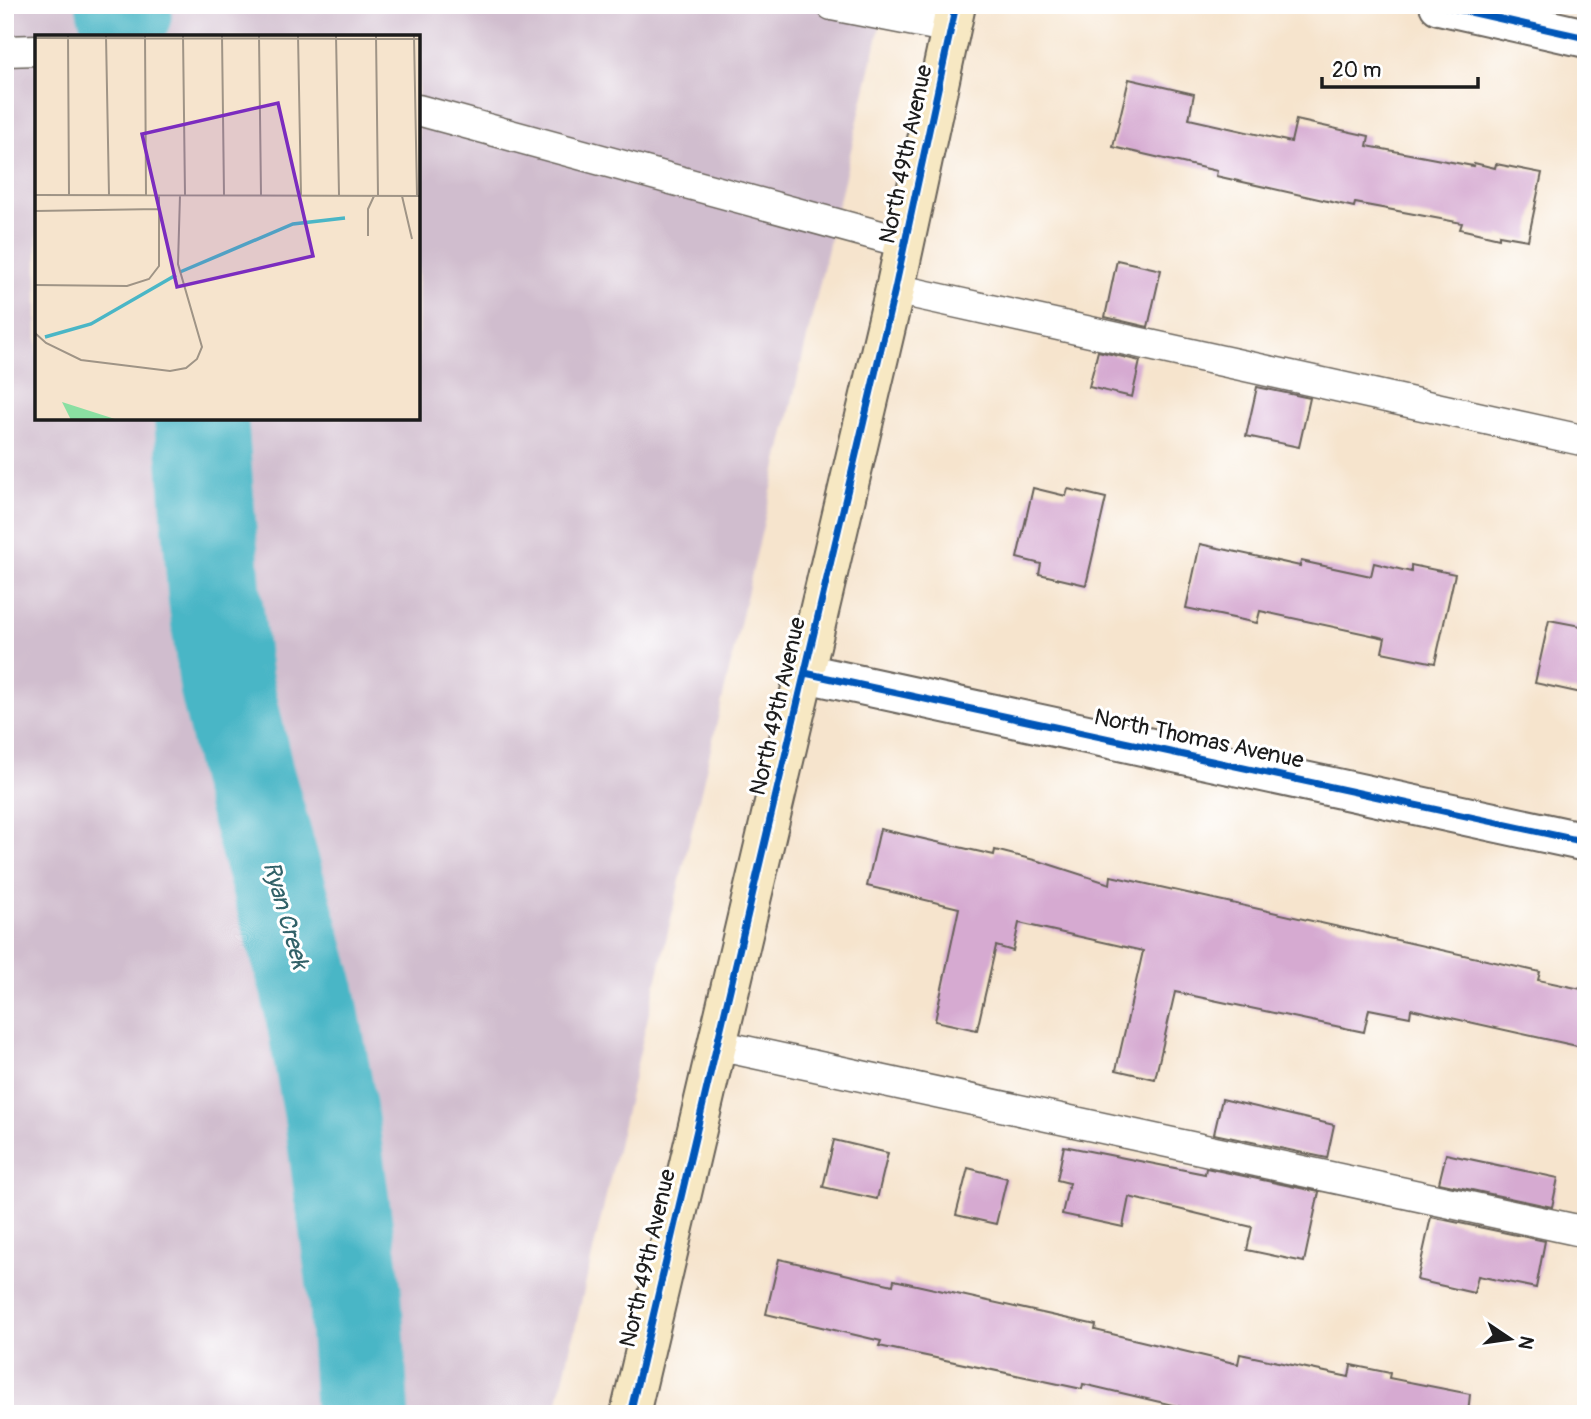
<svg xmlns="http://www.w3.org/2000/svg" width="1591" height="1419" viewBox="0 0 1591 1419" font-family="Pangolin,sans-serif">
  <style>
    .industrial { fill: #d0bdce; fill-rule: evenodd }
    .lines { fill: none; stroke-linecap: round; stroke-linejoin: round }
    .river { stroke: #4ab6c6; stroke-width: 94 }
    .building { fill: #d6aad1 }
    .lane-casing { stroke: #68625a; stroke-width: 33 }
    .street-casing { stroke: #68625a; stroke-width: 42 }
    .secondary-casing { stroke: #68625a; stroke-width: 42 }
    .lane { stroke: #fff; stroke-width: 30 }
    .street { stroke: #fff; stroke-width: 38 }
    .secondary { stroke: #f7e8c3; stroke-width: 38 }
    .cycleway-casing { stroke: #fff; stroke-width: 11 }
    .cycleway { stroke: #0057b8; stroke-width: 7 }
    .labels { text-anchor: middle; stroke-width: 6; stroke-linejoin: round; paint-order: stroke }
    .street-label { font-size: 23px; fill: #1c1c1c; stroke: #fff }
    .water-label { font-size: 24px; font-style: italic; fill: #316168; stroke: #fff }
    .inset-river { fill: none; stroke: #4ab6c6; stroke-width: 3.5 }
    .inset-road { fill: none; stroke: #9f9486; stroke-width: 2 }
    .view { fill: #7b2cbf; fill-opacity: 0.15; stroke: #7b2cbf; stroke-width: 3.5 }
    .inset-edge { fill: none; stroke: #1c1c1c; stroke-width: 3.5 }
  </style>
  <rect width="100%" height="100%" fill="#fff"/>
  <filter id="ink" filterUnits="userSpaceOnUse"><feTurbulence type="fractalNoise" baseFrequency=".0143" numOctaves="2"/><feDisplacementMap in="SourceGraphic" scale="14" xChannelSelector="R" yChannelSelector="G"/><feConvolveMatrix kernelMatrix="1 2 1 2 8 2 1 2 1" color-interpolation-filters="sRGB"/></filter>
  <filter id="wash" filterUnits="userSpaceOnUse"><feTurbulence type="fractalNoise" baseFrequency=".00686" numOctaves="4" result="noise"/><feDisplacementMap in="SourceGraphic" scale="28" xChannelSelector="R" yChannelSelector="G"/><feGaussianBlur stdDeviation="1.57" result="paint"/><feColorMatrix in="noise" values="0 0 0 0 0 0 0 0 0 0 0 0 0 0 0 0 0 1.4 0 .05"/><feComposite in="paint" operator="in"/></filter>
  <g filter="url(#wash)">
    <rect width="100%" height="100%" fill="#f6e4cd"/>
    <path class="industrial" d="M5,5H885L555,1414H5ZM37,37H418V418H37Z"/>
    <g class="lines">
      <g class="river">
        <path d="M123,5L125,12"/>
        <path d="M201,418L214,590L226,683L247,775L307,986L330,1109L355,1295L362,1414"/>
      </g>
    </g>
    <g id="blocks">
      <g class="building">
        <path d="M1129,79L1194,94L1189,119L1291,142L1296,120L1369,136L1367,146L1473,166L1474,163L1495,168L1496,164L1542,173L1528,240L1499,235V238L1460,229L1462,223L1355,203L1354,207L1216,176L1217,171L1113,147Z"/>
        <path d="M1117,260L1161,270L1148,327L1105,317Z"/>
        <path d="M1098,351L1140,361L1132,397L1089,387Z"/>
        <path d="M1257,387L1310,398L1299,447L1246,436Z"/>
        <path d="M1033,488L1066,496L1068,489L1106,498L1086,585L1039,574L1041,564L1017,558Z"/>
        <path d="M1200,544L1300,566L1301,561L1371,576L1374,563L1411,572V565L1455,574L1435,663L1382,652L1385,638L1260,611L1257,623L1186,608Z"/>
        <path d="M1549,620L1586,627V694L1535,683Z"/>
        <path d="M880,829L994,855L995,850L1042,862L1110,884L1111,876L1540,972L1538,980L1586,990V1048L1411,1009L1410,1017L1369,1009L1364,1032L1175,992L1155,1079L1116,1070L1143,951L1019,923L1013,951L996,946L977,1030L935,1021L959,908L867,886Z"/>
        <path d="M1222,1099L1334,1125L1327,1158L1214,1134Z"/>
        <path d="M834,1140L888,1153L877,1199L823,1187Z"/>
        <path d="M1064,1146L1205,1174L1206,1168L1319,1192L1304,1262L1247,1250L1252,1227L1129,1197L1123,1227L1062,1214L1069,1183L1057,1180Z"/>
        <path d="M1446,1154L1558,1178L1552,1207L1439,1183Z"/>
        <path d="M968,1168L1007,1178L996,1224L956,1215Z"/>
        <path d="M1431,1217L1545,1241L1536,1288L1478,1276L1474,1293L1417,1280Z"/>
        <path d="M779,1259L893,1285L894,1280L1096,1325L1095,1330L1238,1364L1240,1354L1349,1377L1351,1365L1390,1373L1389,1378L1470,1394L1468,1414H1211L1083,1384L1082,1389L879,1346L881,1341L766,1314Z"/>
      </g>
    </g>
  </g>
  <g filter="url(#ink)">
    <use href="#blocks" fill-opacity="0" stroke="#68625a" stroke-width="2"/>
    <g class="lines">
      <g class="lane-casing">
        <g id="lane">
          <path d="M832,5L951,28"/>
          <path d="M5,51L37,50"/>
          <path d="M418,110L906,243"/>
          <path d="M895,289L1586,441"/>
          <path d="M717,1045L1586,1232"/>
        </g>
      </g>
      <g class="street-casing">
        <g id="street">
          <path d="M1439,5L1586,38"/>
          <path d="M805,673L1586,842"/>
        </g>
      </g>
      <g class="secondary-casing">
        <path id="secondary" d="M630,1414L895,289L956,5"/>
      </g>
      <use href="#lane" class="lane"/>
      <use href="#street" class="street"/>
      <use href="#secondary" class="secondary"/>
      <g class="cycleway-casing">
        <g id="cycleway">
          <path d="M1439,5L1586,38"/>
          <path d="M805,673L1586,842"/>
          <path d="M630,1414L895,289L956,5"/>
        </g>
      </g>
      <use href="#cycleway" class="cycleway"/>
    </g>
  </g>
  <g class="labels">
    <g class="street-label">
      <text transform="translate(905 154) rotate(-78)" y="8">North 49th Avenue</text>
      <text transform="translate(777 706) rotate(-77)" y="8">North 49th Avenue</text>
      <text transform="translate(1199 738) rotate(12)" y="8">North Thomas Avenue</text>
      <text transform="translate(647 1258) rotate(-77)" y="8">North 49th Avenue</text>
    </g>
    <g class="water-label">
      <text transform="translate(286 915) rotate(74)" y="8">Ryan Creek</text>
    </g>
  </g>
  <g transform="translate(35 35)">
    <rect width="385" height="385" fill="#f6e4cd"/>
    <path d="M27,367L83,385H36Z" fill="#8adfa2"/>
    <path class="inset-river" d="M145,237L258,189L310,183M10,302L56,289L141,240"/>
    <path class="inset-road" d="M33,0L34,160M110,0L111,160M148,0L150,160M187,0L189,160M263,0L266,160M301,0L304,160M341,0L343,161M71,1L74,160M224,1L226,160M379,1L382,161M0,3L385,4M0,160L385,161M367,161L377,204M0,176L124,174M333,201V174L339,161M0,250L92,251L114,244L124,231V160M0,298L11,308L46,325L135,336L151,333L162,324L167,312L143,229L145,160"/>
    <path class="view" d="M243,68L278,221L142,252L107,99Z"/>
    <rect width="385" height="385" class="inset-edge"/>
  </g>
  <rect width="1591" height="1419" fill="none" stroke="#fff" stroke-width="28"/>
  <g transform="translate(1510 1339) rotate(103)" stroke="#ffffff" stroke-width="5" paint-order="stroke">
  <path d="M0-5L12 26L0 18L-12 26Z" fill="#1c1c1c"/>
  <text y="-10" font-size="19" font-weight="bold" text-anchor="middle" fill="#1c1c1c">N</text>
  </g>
  <path d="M1322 77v10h156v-10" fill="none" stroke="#1c1c1c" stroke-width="3.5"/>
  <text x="1332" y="77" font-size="21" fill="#1c1c1c" stroke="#ffffff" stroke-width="5" paint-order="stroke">20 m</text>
</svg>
